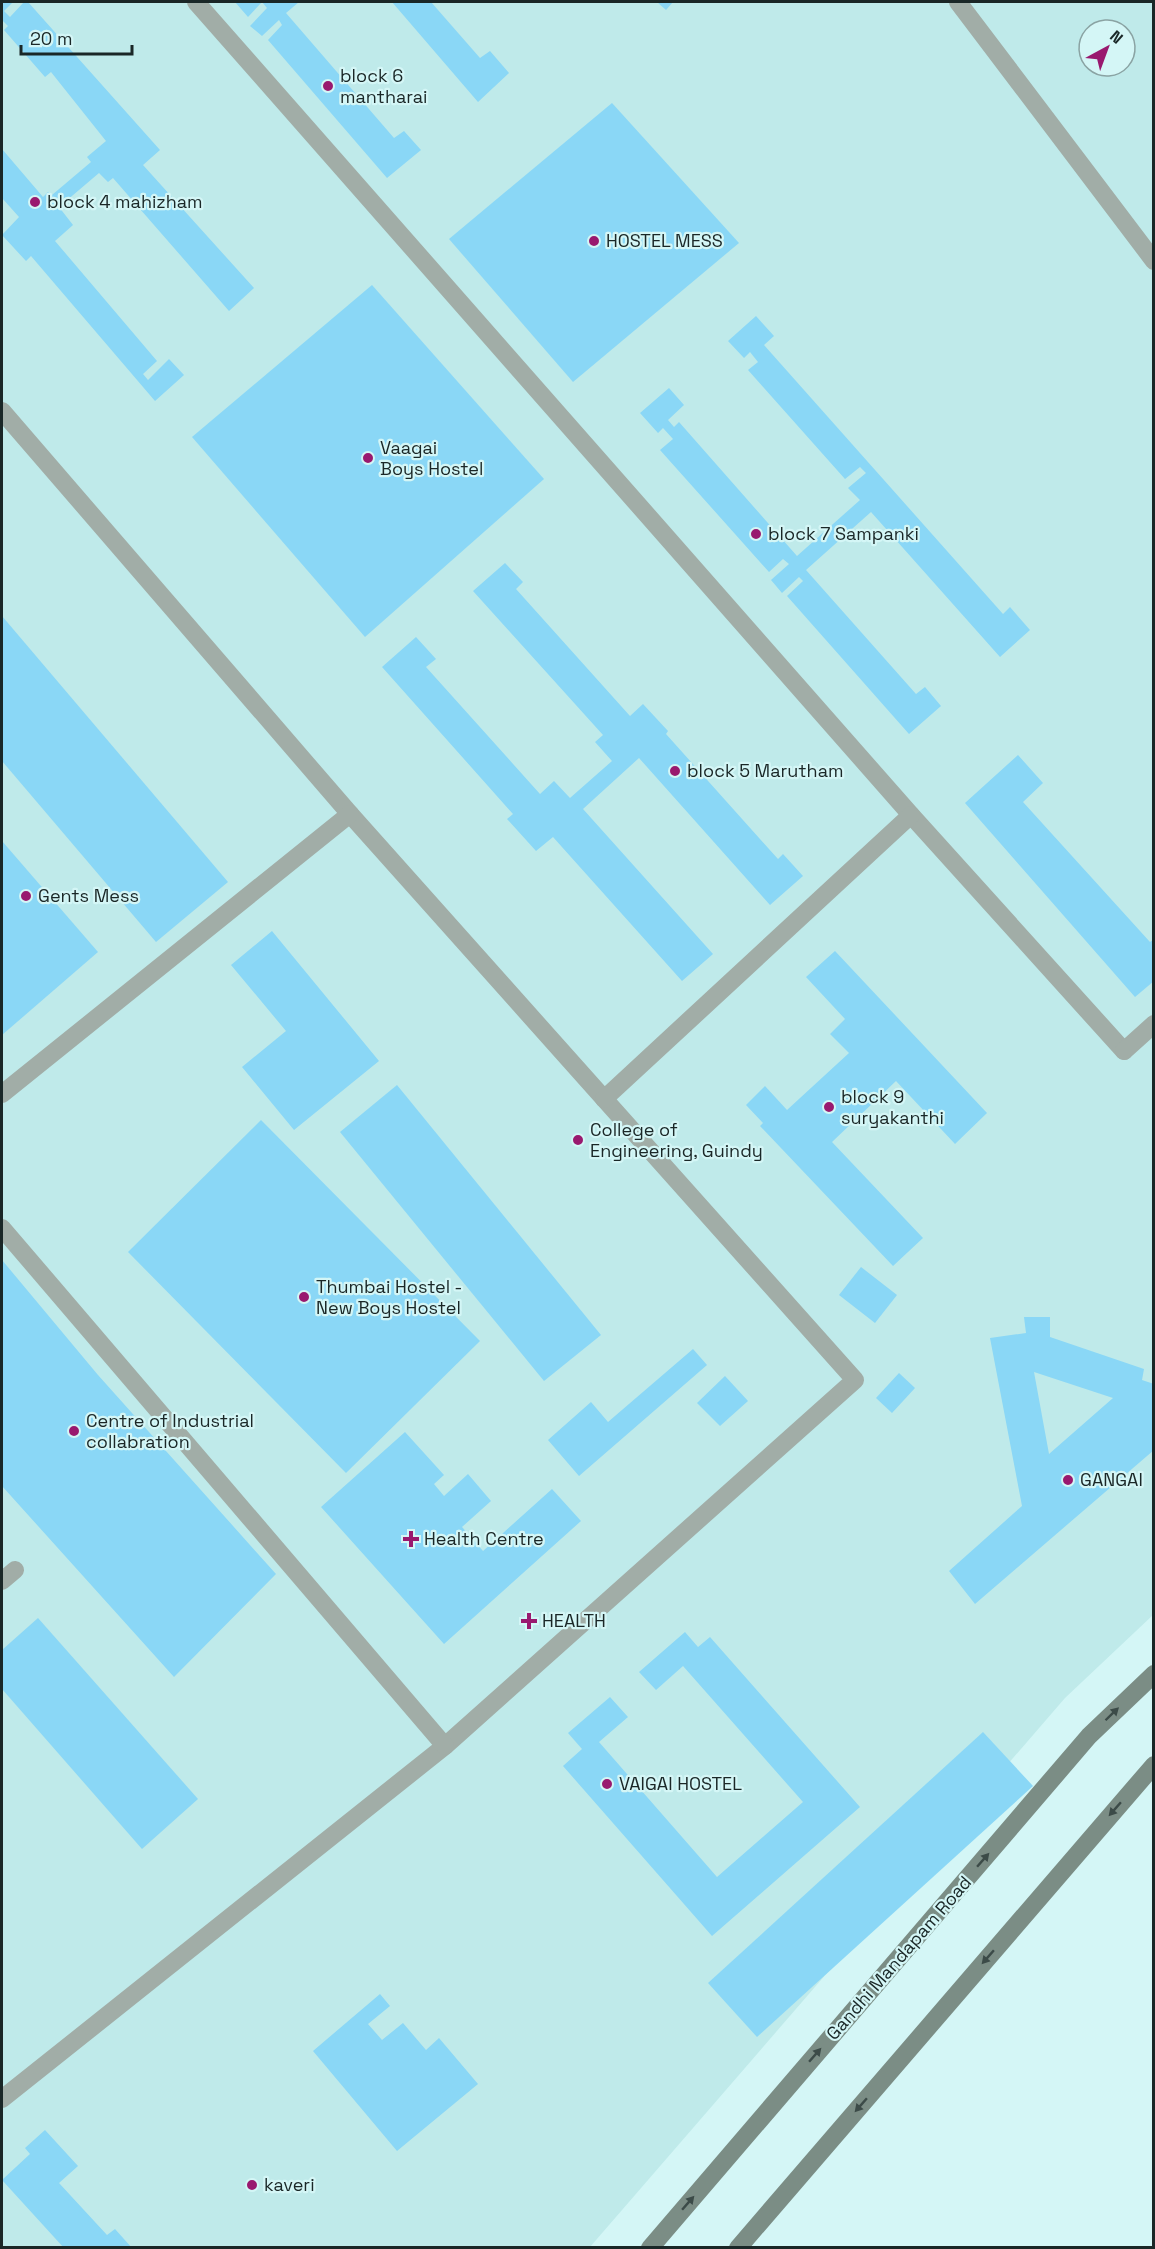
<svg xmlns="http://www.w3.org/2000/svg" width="1155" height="2249" viewBox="0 0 1155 2249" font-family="'Space Grotesk',sans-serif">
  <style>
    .built { fill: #bfeaea; fill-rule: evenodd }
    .building { fill: #8ad7f6; fill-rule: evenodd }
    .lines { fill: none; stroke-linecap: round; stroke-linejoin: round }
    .lane { stroke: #a1ada7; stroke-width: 18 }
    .street { stroke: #a1ada7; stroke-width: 18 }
    .secondary { stroke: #7b8d85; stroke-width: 18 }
    .oneway { fill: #3c4b48 }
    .poi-dot { fill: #99196f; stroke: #d4f6f6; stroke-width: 2 }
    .labels { text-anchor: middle; stroke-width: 4.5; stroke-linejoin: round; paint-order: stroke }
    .poi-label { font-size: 18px; fill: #1a2727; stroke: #d4f6f6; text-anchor: start }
    .street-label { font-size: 18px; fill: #1a2727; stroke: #d4f6f6 }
  </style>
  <rect width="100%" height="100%" fill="#d4f6f6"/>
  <path class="built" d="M2,2H1153V1615L1065,1698L590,2247L2,2248ZM1089,30H1125V66H1089Z"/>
  <g class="building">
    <path d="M2,2H13L4,11L10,17L24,2H28L160,150L143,165L254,288L229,311L113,178L108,182L99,173L59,207L73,225L55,241L157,361L143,374L148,380L169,359L184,375L155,401L31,256L26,261L2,235L19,217L2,198V149L43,197L48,192L52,195L91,162L87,157L106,141L51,72L45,77L4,30L8,26L2,20Z"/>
    <path d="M235,2H299L286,13L394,138L404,131L421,150L387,178L268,40L282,25L279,20L262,36L250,26L267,8L262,2L248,17Z"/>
    <path d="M392,2H431L480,58L490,51L509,73L478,102Z"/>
    <path d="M657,2H673L666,10Z"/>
    <path d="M612,103L739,243L573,382L449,239Z"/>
    <path d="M372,285L544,479L365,637L192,437Z"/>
    <path d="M756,316L774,336L764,345L1003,614L1010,607L1030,630L1000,657L871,512L806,570L916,694L925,687L941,706L909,734L787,596L803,581L799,577L782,593L771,580L789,564L783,559L769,572L660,450L673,439L663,428L658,433L640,413L669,388L684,405L668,420L674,427L679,422L797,556L860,500L848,488L866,473L860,467L845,479L748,370L758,362L750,352L744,358L728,341Z"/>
    <path d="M505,563L523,582L516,589L630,716L643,704L668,731L666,734L778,859L783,854L803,876L770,905L639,758L583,809L713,954L682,981L553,837L536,851L507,819L513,814L382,667L416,637L436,659L426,667L540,794L554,781L570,798L612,761L595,742L603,735L473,591Z"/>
    <path d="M2,616L228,882L156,942L2,761Z"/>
    <path d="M1018,755L1043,783L1023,802L1150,942L1154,939V981L1135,997L965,803Z"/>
    <path d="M2,841L98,952L2,1035Z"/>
    <path d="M272,931L379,1061L294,1130L242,1067L286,1031L231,965Z"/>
    <path d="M835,951L987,1113L955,1144L896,1081L832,1142L923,1238L893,1266L760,1126L763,1123L746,1105L765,1086L787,1110L849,1053L830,1034L845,1019L806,977Z"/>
    <path d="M397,1085L601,1335L544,1381L340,1132Z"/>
    <path d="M261,1120L480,1341L346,1473L128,1252Z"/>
    <path d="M2,1260L98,1375L276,1574L174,1677L2,1486Z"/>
    <path d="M861,1267L897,1295L875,1323L839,1295Z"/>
    <path d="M1024,1317H1050V1337L1144,1369L1142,1380L1154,1384V1450L975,1604L949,1571L1022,1506L990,1338L1026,1333ZM1034,1372L1113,1398L1049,1454Z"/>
    <path d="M693,1349L707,1365L579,1476L548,1440L591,1402L608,1422Z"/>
    <path d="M899,1373L915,1388L892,1413L876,1398Z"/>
    <path d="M725,1376L748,1401L720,1426L697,1403Z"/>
    <path d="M405,1432L444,1475L434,1484L444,1496L468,1474L491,1501L462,1527L483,1551L552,1489L581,1521L444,1644L321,1507Z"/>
    <path d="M38,1618L198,1799L142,1849L2,1689V1650Z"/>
    <path d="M685,1632L698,1647L710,1637L860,1807L712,1936L563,1766L582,1749L568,1733L610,1697L628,1717L599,1742L717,1877L803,1802L683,1666L656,1690L639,1672Z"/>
    <path d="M983,1732L1033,1786L757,2037L708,1983Z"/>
    <path d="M380,1994L390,2006L368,2024L382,2040L403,2023L426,2050L439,2038L478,2084L397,2151L313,2051Z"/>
    <path d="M45,2130L78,2166L59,2183L107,2235L115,2229L132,2248H64L2,2180L30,2154L25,2148Z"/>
  </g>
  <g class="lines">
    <g class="lane">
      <path d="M196,2L911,815L1124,1051"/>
      <path d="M958,2L1154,261"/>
      <path d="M2,411L350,814L855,1380L445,1746L2,2099"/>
      <path d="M2,1094L350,814"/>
      <path d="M604,1099L911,815"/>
      <path d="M2,1228L445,1746"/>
      <path d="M2,1581L15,1570"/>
    </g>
    <path class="street" d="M1124,1051L1154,1024"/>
    <g class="secondary">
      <path d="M650,2248L1089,1736L1154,1674"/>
      <path d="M738,2248L1154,1765"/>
    </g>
  </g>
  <defs><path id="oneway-solid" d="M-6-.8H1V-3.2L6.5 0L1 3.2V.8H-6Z" transform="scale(1.5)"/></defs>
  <g class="oneway">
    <use href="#oneway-solid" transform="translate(1112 1714) rotate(-44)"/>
    <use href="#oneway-solid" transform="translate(1115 1809) rotate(131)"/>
    <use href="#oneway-solid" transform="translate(983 1860) rotate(-49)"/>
    <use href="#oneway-solid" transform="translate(988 1957) rotate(131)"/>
    <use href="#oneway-solid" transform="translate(815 2055) rotate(-49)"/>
    <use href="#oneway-solid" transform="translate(861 2105) rotate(131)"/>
    <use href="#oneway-solid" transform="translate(688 2203) rotate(-49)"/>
  </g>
  <g class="poi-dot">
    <circle cx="328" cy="86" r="6"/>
    <circle cx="35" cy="202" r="6"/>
    <circle cx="594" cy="241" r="6"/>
    <circle cx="368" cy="458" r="6"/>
    <circle cx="756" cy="534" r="6"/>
    <circle cx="675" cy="771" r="6"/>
    <circle cx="26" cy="896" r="6"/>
    <circle cx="829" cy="1107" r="6"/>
    <circle cx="578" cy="1140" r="6"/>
    <circle cx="304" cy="1297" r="6"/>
    <circle cx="74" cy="1431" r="6"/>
    <circle cx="1068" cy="1480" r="6"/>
    <path d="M408 1530h6v6h6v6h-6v6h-6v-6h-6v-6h6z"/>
    <path d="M526 1612h6v6h6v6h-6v6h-6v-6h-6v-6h6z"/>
    <circle cx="607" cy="1784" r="6"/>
    <circle cx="252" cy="2185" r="6"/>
  </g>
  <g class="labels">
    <g class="poi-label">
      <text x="340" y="82">block 6<tspan x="340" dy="21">mantharai</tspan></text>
      <text x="47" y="208">block 4 mahizham</text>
      <text x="606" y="247">HOSTEL MESS</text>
      <text x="380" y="454">Vaagai<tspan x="380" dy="21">Boys Hostel</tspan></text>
      <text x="768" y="540">block 7 Sampanki</text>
      <text x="687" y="777">block 5 Marutham</text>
      <text x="38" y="902">Gents Mess</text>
      <text x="841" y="1103">block 9<tspan x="841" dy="21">suryakanthi</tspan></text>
      <text x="590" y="1136">College of<tspan x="590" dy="21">Engineering, Guindy</tspan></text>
      <text x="316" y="1293">Thumbai Hostel -<tspan x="316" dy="21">New Boys Hostel</tspan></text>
      <text x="86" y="1427">Centre of Industrial<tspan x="86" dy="21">collabration</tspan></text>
      <text x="1080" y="1486">GANGAI</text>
      <text x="424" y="1545">Health Centre</text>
      <text x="542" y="1627">HEALTH</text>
      <text x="619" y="1790">VAIGAI HOSTEL</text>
      <text x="264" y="2191">kaveri</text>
    </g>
    <g class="street-label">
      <text transform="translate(899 1958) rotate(-49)" y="6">Gandhi Mandapam Road</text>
    </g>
  </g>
  <rect width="1155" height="2249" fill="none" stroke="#1a2727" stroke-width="6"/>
  <g transform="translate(1107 48) rotate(41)"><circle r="28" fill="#d4f6f6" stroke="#8aa3a3" stroke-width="1.5"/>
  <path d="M0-4.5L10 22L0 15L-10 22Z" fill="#99196f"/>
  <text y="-9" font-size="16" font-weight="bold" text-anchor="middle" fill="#1a2727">N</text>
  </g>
  <path d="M21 45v9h111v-9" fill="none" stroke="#1a2727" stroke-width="3"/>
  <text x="30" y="45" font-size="18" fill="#1a2727" stroke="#d4f6f6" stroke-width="4.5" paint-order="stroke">20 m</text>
</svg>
